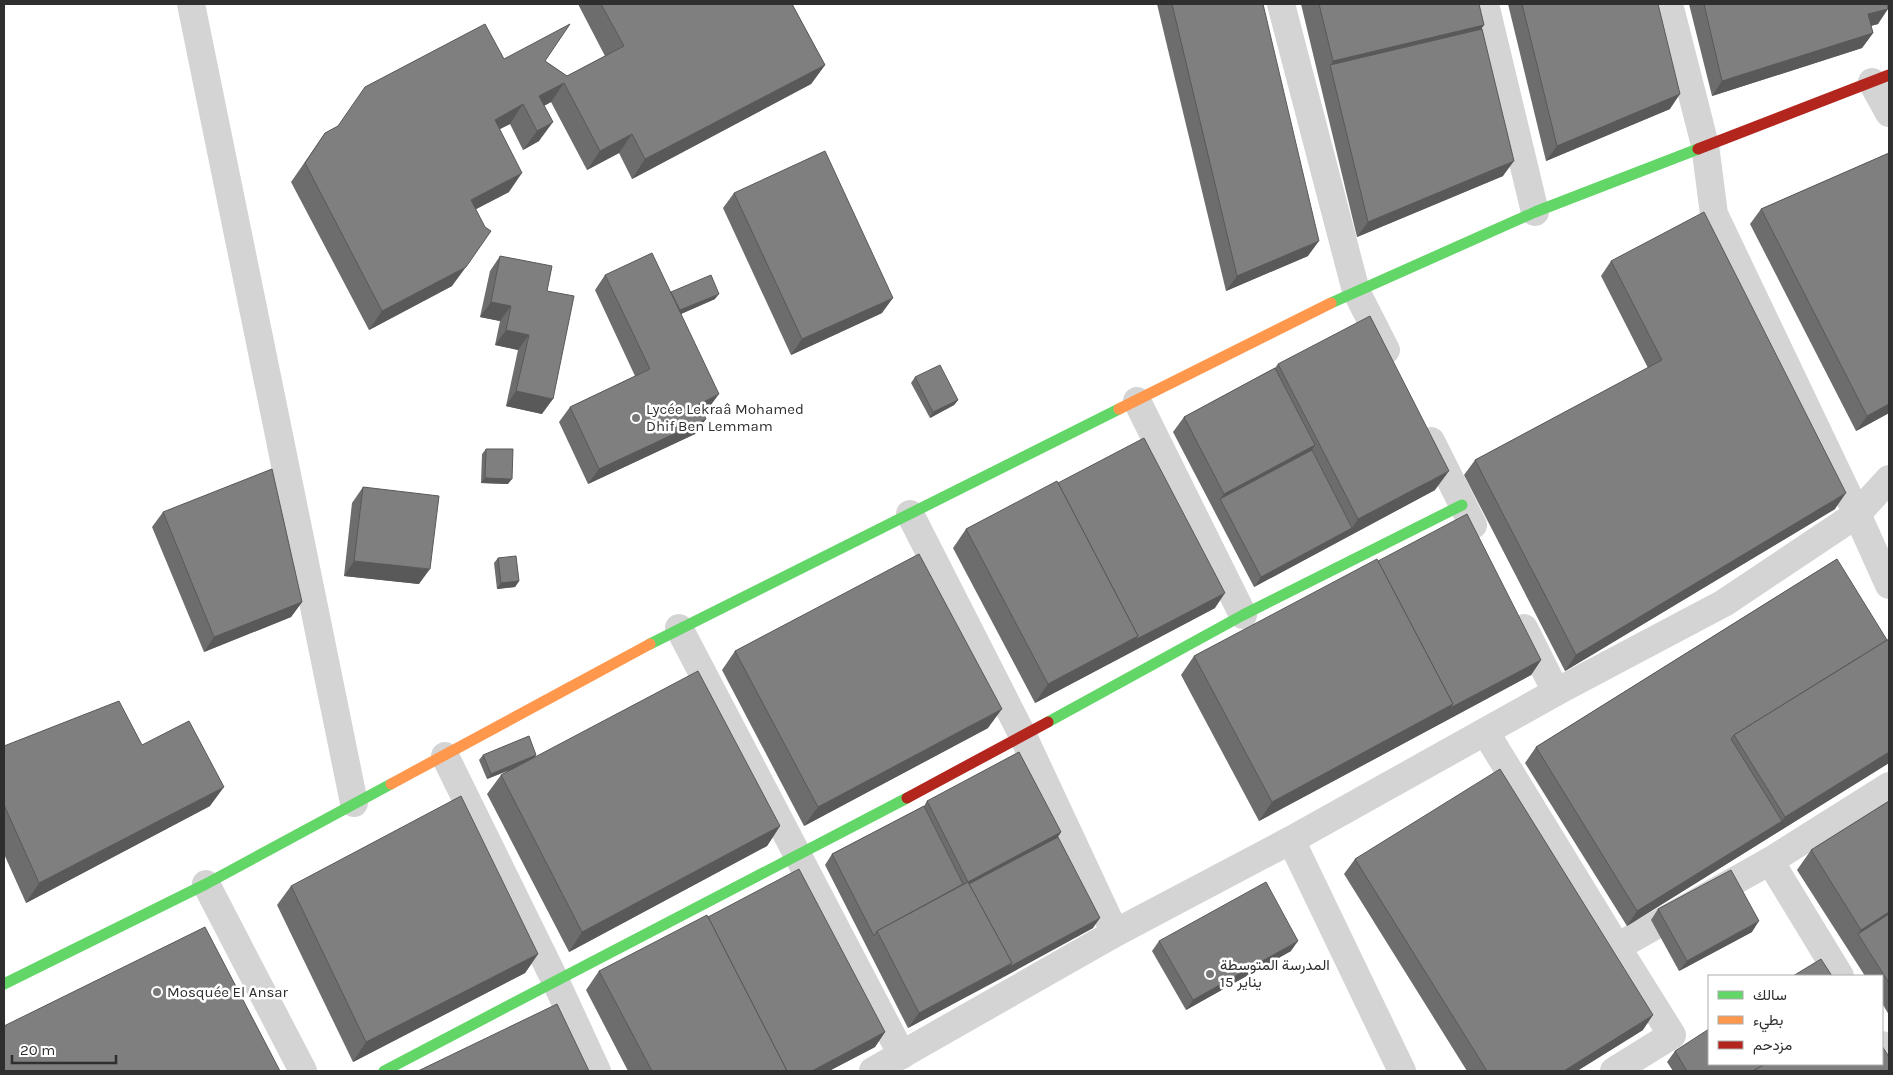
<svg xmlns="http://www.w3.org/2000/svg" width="1893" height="1075" viewBox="0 0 1893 1075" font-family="Karla,Vazirmatn,sans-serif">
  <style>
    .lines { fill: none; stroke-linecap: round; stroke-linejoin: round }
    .street { stroke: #d4d4d4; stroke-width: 28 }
    .fast { stroke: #63d668; stroke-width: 11 }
    .slow { stroke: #ff974d; stroke-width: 11 }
    .jam { stroke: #b3261e; stroke-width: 11 }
    .wall { fill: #6d6d6d }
    .shaded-wall { fill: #595959 }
    .building { fill: #7f7f7f; stroke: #595959 }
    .poi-dot { fill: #787878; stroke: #fff; stroke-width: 2 }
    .labels { text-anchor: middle; stroke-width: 5; stroke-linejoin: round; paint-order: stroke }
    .poi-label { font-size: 15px; fill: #2f2f2f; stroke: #fff; text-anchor: start }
  </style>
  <rect width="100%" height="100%" fill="#fff"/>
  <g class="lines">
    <g class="street">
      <path d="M191,4L354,803"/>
      <path d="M1281,4L1356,291L1386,350"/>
      <path d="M1485,4L1535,212"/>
      <path d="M1669,4L1705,145L1714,214L1857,514L1889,585"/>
      <path d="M1872,82L1889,113"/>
      <path d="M1137,401L1243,615"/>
      <path d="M1431,441L1473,525"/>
      <path d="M910,514L1023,736L1115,933"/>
      <path d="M679,628L902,1055"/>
      <path d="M1524,628L1556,692"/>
      <path d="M1486,733L1617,947"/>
      <path d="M445,756L555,980L597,1071"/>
      <path d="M1291,840L1402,1071"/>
      <path d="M1770,861L1840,976"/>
      <path d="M206,884L303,1071"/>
      <path d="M1882,1045L1889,1057"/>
      <path d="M873,1071L1115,933L1291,840L1556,692L1724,603L1857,514L1889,479"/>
      <path d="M1614,1071L1672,1035L1617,947L1770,861L1889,786"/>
    </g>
    <g class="fast">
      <path d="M1331,303L1535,212L1698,149"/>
      <path d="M650,644L1119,409"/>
      <path d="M1048,722L1243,615L1462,505"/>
      <path d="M4,984L206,884L391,784"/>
      <path d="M384,1071C558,979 734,890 907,798"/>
    </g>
    <g class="slow">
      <path d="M1119,409L1331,303"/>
      <path d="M391,784L650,644"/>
    </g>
    <g class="jam">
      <path d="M1698,149L1889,75"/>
      <path d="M907,798L1048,722"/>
    </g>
  </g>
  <g class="wall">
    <path d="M578,4H792L825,65L811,84L632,179L619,153L587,170L551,102L544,106L539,141L523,150L510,124L499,129L509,192L476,209L452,286L369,330L291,182L325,133L504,59L545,61L567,76L605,56Z"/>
    <path d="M1157,4H1263L1308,256L1226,291Z"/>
    <path d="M1301,4H1479L1482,29L1503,176L1357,237Z"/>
    <path d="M1508,4H1658L1670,109L1546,161Z"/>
    <path d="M1689,4H1887L1878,24L1871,26L1873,33L1862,48L1712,96Z"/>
    <path d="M1889,153V413L1856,431L1750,224L1761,209Z"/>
    <path d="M734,193L882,313L791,355L723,208Z"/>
    <path d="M500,256L547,291L542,414L506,406L518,350L495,345L500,321L480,317L490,271Z"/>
    <path d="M1611,261L1835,509L1565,671L1464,475L1475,460L1648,368L1601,276Z"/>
    <path d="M605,275L671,292L715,299L681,314L708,409L703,412L695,434L588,484L559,422L570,407L635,376L595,290Z"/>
    <path d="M1278,364L1435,490L1254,587L1173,432L1184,417L1275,368Z"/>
    <path d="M915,377L958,400L954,405L930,418L911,383Z"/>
    <path d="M486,449L508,484L481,483L482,454Z"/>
    <path d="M1058,483L1215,608L1035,703L953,548L966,529Z"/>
    <path d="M363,487L419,584L344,576L352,503Z"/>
    <path d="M163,512L302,602L291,617L204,652L152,527Z"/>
    <path d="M498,558L519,581L515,587L497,589L494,563Z"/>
    <path d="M1837,559L1889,763L1627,926L1525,763L1536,747Z"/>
    <path d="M1378,561L1541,660L1531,675L1259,821L1181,675L1194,656Z"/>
    <path d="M735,651L988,728L804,826L722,670Z"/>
    <path d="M142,745L210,806L26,903L4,854V746Z"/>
    <path d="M483,755L536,757L780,826L767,846L569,952L487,794L501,775L511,769L487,779L479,760Z"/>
    <path d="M927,801L1061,832L1058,837L1093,928L908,1028L825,865L832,854L924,806Z"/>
    <path d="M1889,801V1015L1882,1003V976H1865L1797,870L1811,850Z"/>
    <path d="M1355,859L1643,1030L1577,1071H1467L1344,874Z"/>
    <path d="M291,886L538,954L525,973L353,1062L277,905Z"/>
    <path d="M1658,909L1752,932L1679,971L1651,920Z"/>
    <path d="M708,917L885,1032L875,1047L829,1071H628L586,990L599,971Z"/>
    <path d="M1159,941L1291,951L1186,1010L1152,951Z"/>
    <path d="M1675,1051L1889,1071H1673L1667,1062Z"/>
  </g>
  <g class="shaded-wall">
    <path d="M1888,9L1878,24L1858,29L1868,14Z"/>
    <path d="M1484,25L1471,44L1330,66L1333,61Z"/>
    <path d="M1873,33L1862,48L1712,96L1722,81Z"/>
    <path d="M825,65L811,84L632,179L645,159Z"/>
    <path d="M564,83L551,102L528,114L539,96Z"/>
    <path d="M1680,94L1670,109L1546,161L1557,146Z"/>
    <path d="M523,104L510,124L481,139L495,120Z"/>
    <path d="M553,122L539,141L523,150L537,131Z"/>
    <path d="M632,134L619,153L587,170L600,151Z"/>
    <path d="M1514,161L1503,176L1357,237L1368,222Z"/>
    <path d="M522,173L509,192L457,219L471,200Z"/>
    <path d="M1319,241L1308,256L1226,291L1237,276Z"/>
    <path d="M466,267L452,286L369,330L382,311Z"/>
    <path d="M719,294L715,299L674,317L677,311Z"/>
    <path d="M893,298L882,313L791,355L802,339Z"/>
    <path d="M491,302L511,306L500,321L480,317Z"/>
    <path d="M506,330L529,335L518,350L495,345Z"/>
    <path d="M516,391L553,399L542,414L506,406Z"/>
    <path d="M719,394L708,409L688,419L699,404Z"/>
    <path d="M958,400L954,405L930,418L933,412Z"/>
    <path d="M1889,404V413L1856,431L1867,416Z"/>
    <path d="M706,419L695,434L588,484L599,469Z"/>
    <path d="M1315,445L1305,461L1220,499L1224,494Z"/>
    <path d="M1449,471L1435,490L1254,587L1261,577L1352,528L1358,519Z"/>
    <path d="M485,478L512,479L508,484L481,483Z"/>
    <path d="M1846,493L1835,509L1565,671L1576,655Z"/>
    <path d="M354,561L430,569L419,584L344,576Z"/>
    <path d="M519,581L515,587L497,589L501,583Z"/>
    <path d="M1225,593L1215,608L1035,703L1048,684L1138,636Z"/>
    <path d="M302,602L291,617L204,652L214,637Z"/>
    <path d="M1541,660L1531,675L1440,724L1450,708Z"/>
    <path d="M1453,704L1440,724L1259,821L1272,802Z"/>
    <path d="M1002,709L988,728L804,826L818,807Z"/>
    <path d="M1889,752V763L1627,926L1637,911L1782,821L1785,817Z"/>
    <path d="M536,755L533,761L487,779L491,774Z"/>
    <path d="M224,787L210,806L26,903L39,883Z"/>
    <path d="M780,826L767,846L569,952L582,932Z"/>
    <path d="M1061,832L1050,848L967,892L968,882Z"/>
    <path d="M1889,912V923L1858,934L1861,930Z"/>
    <path d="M1100,918L1093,928L1002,978L1009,967Z"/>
    <path d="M1759,921L1752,932L1679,971L1687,961Z"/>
    <path d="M1298,941L1291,951L1186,1010L1193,1000Z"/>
    <path d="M538,954L525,973L353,1062L366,1042Z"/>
    <path d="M1012,963L1002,978L908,1028L919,1013Z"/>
    <path d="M1653,1015L1643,1030L1577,1071H1564Z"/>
    <path d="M885,1032L875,1047L829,1071H812Z"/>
  </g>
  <g class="building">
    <path d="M601,4H792L825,65L645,159L632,134L600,151L564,83L539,96L553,122L537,131L523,104L495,120L522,173L471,200L485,227L491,231L466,267L382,311L305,163L325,133L338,126L365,87L485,24L504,59L570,24L545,61L567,76L624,46Z"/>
    <path d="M1172,4H1263L1319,241L1237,276Z"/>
    <path d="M1319,4H1479L1484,25L1333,61Z"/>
    <path d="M1522,4H1658L1680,94L1557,146Z"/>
    <path d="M1704,4H1887L1888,9L1868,14L1873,33L1722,81Z"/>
    <path d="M1482,29L1514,161L1368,222L1330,65Z"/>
    <path d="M825,151L893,298L802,339L734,193Z"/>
    <path d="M1889,153V404L1867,416L1761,209Z"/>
    <path d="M1704,212L1846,493L1576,655L1475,460L1662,360L1611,261Z"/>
    <path d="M652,253L719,394L699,404L706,419L599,469L570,407L650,369L605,275Z"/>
    <path d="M500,256L552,266L547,291L574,296L553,399L516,391L529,335L506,330L511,306L491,302Z"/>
    <path d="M711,275L719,294L680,310L671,292Z"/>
    <path d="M1370,316L1449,471L1358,519L1278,364Z"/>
    <path d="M940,365L958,400L933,412L915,377Z"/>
    <path d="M1275,368L1315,445L1224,494L1184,417Z"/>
    <path d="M1144,438L1225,593L1135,640L1138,636L1058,483Z"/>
    <path d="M486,449H513L512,479L485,478Z"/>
    <path d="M1312,450L1352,528L1261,577L1220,499Z"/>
    <path d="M272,469L302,602L214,637L163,512Z"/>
    <path d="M1057,481L1138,636L1048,684L966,529Z"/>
    <path d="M363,487L439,496L430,569L354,561Z"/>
    <path d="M1467,514L1541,660L1450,708L1453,704L1378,561Z"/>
    <path d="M919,554L1002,709L818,807L735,651Z"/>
    <path d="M516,556L519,581L501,583L498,558Z"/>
    <path d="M1377,559L1453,704L1272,802L1194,656Z"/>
    <path d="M1837,559L1887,640L1734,735L1731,739L1782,821L1637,911L1536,747Z"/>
    <path d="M1889,639V752L1785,817L1734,735Z"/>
    <path d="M698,671L780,826L582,932L501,775Z"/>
    <path d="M119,701L142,745L189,721L224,787L39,883L4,805V746Z"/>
    <path d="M529,736L536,755L491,774L483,755Z"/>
    <path d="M1019,752L1061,832L968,882L927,801Z"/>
    <path d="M1500,769L1653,1015L1564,1071H1487L1355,859Z"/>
    <path d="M461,796L538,954L366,1042L291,886Z"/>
    <path d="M1889,801V912L1861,930L1811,850Z"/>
    <path d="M924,806L963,884L877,931L874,936L832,854Z"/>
    <path d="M1058,837L1100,918L1009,967L1012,963L969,884Z"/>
    <path d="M799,869L885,1032L812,1071H787L708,917Z"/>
    <path d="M1731,870L1759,921L1687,961L1658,909Z"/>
    <path d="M968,882L1012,963L919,1013L877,931Z"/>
    <path d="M1266,882L1298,941L1193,1000L1159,941Z"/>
    <path d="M1889,914V983L1858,934Z"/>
    <path d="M707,915L787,1071H652L599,971Z"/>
    <path d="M205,927L280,1071H4V1026Z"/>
    <path d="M1821,959L1832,976H1793Z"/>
    <path d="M557,1004L589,1071H418Z"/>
    <path d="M1709,1029V1064H1765L1753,1071H1687L1675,1051Z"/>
    <path d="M1882,1046L1889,1057V1071H1753L1765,1064H1882Z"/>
  </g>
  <g class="poi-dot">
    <circle cx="636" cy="418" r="5"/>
    <circle cx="1210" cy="974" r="5"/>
    <circle cx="157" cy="992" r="5"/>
  </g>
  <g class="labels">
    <g class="poi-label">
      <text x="646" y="414">Lycée Lekraâ Mohamed<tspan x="646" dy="17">Dhif Ben Lemmam</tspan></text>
      <text x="1220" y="970">المدرسة المتوسطة<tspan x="1220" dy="17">15 يناير</tspan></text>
      <text x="167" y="997">Mosquée El Ansar</text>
    </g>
  </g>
  <rect width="1893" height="1075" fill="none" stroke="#2f2f2f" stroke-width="10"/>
  <rect x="1708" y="975" width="175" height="90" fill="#ffffff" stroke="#acacac"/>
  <rect x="1718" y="991" width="25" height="8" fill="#63d668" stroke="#acacac"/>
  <text x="1753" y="1000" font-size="15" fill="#2f2f2f">سالك</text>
  <rect x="1718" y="1016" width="25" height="8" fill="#ff974d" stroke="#acacac"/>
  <text x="1753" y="1025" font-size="15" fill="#2f2f2f">بطيء</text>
  <rect x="1718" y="1041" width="25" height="8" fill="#b3261e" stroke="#acacac"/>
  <text x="1753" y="1050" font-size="15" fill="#2f2f2f">مزدحم</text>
  <path d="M12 1055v8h104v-8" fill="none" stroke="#2f2f2f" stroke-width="2.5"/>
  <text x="20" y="1055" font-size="15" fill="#2f2f2f" stroke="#ffffff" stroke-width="4" paint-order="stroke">20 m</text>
</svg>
